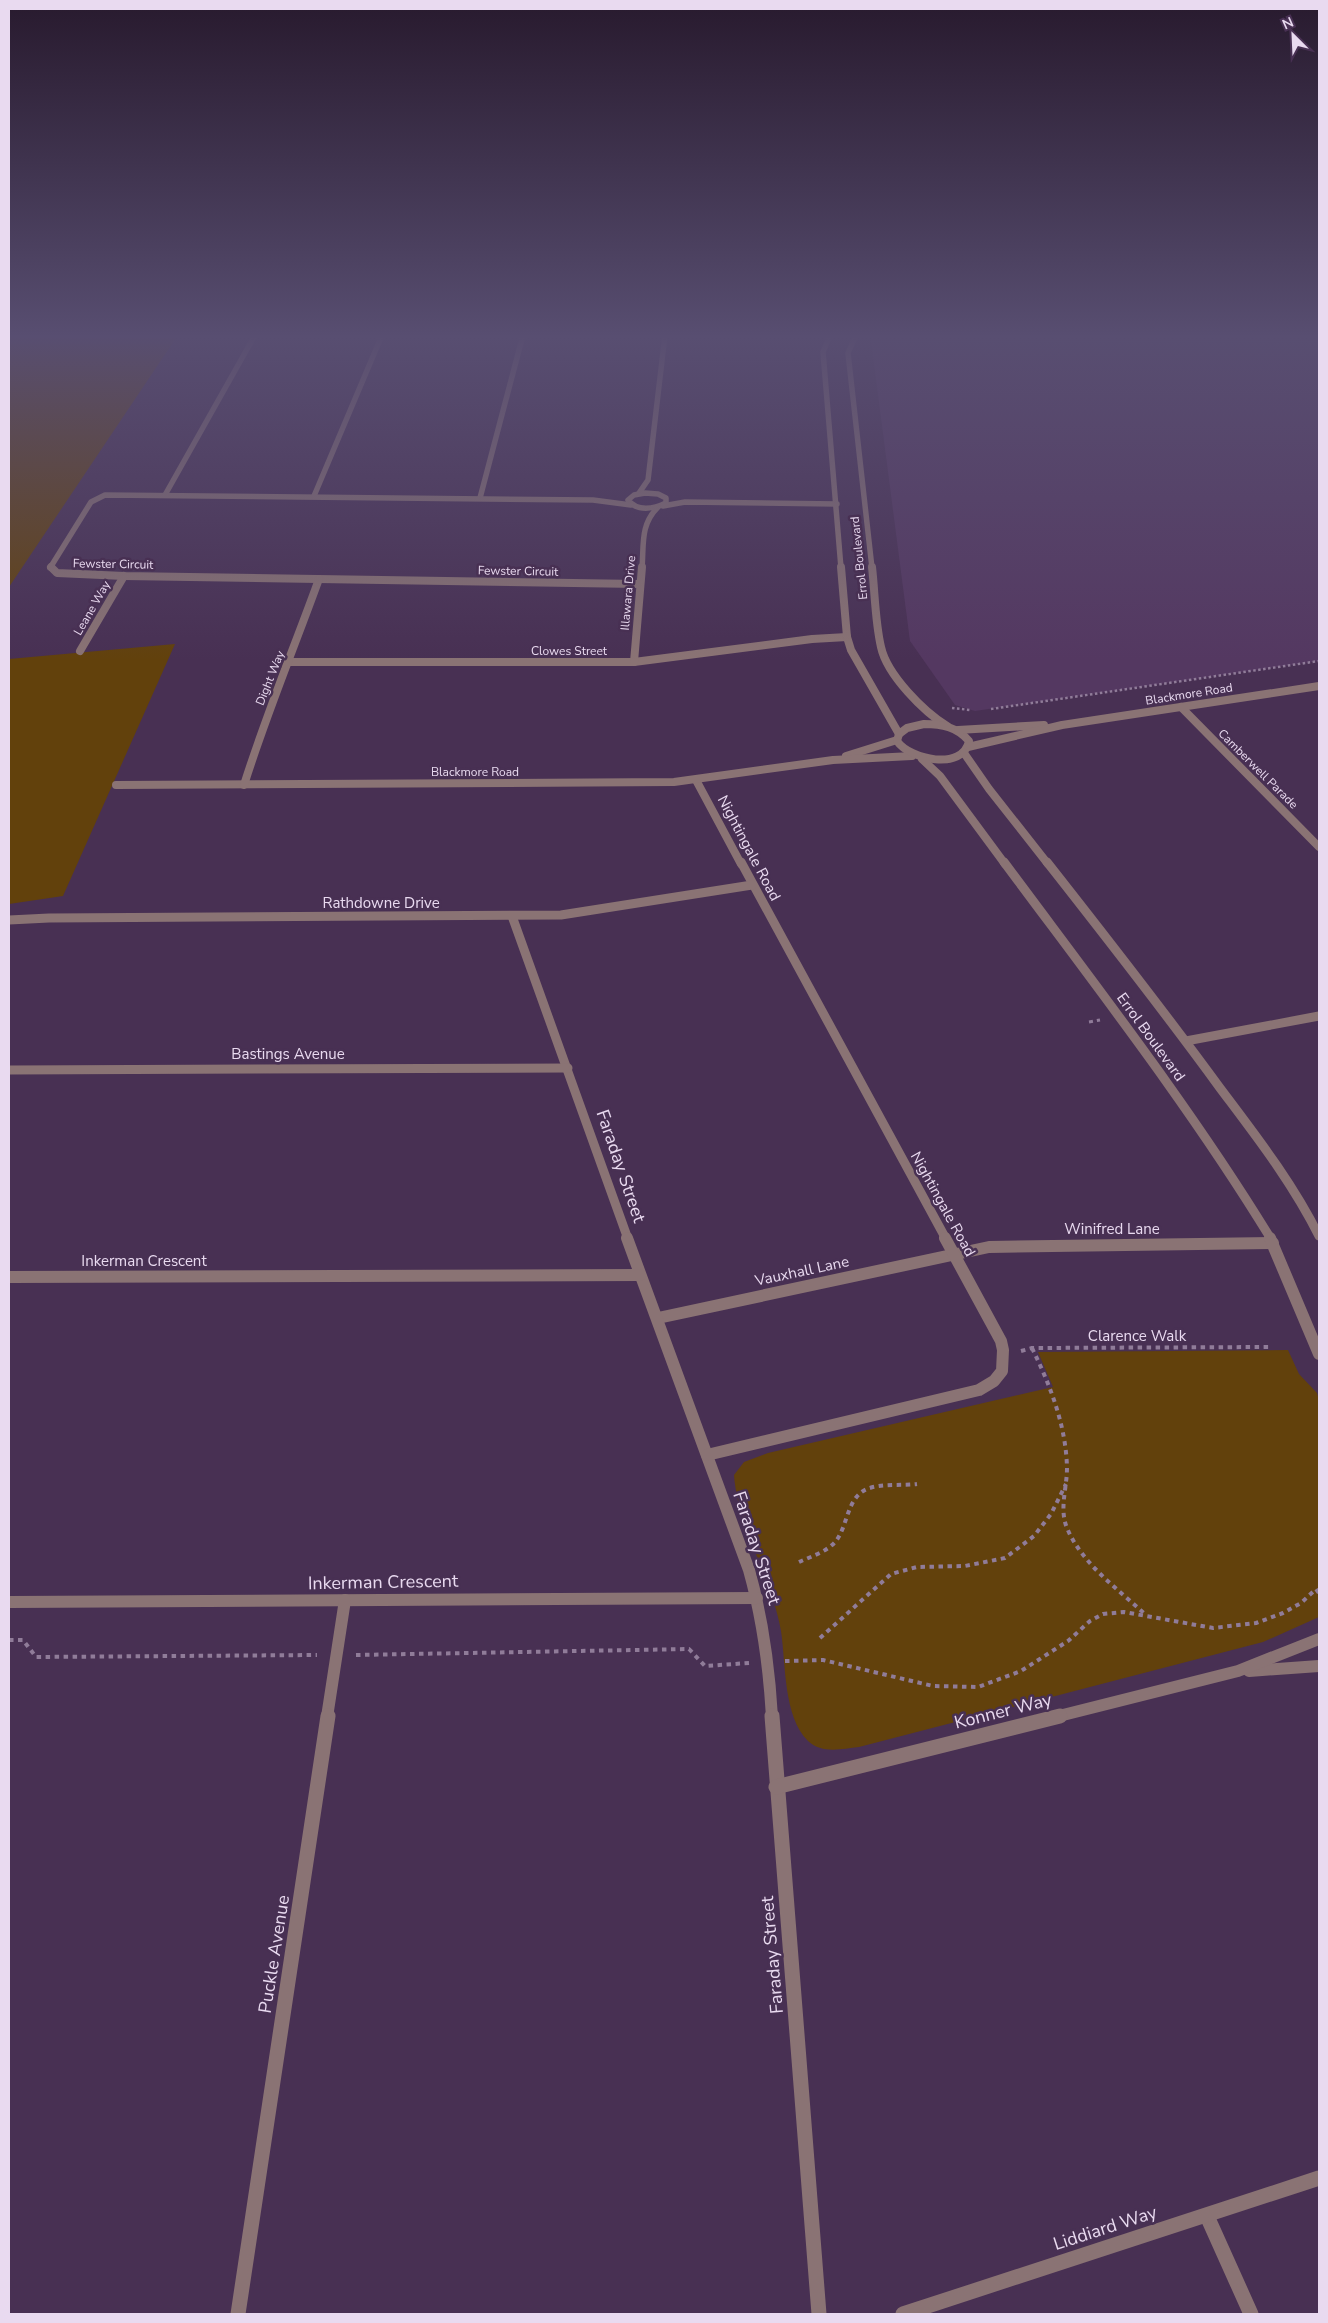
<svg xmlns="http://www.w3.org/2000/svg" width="1328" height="2323" viewBox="0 0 1328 2323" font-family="'Nunito Sans',sans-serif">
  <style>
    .built { fill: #543861 }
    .green { fill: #62410c }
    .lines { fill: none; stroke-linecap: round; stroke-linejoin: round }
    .path-far2 { stroke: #907c99; stroke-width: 2.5; stroke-dasharray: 2.5 2.5; stroke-linecap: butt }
    .path-far1 { stroke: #907c99; stroke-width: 3; stroke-dasharray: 4 4; stroke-linecap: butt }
    .path { stroke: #907c99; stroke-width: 4; stroke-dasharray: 4.5 4.5; stroke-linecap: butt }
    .service { stroke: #8a7374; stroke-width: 12 }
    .minor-far4 { stroke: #8a7374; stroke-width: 5.5 }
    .minor-far3 { stroke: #8a7374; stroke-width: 8 }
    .minor-far2 { stroke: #8a7374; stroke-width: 9 }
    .minor-far1 { stroke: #8a7374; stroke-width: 12 }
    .minor { stroke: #8a7374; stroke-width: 15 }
    .tertiary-far3 { stroke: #8a7374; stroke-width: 5.5 }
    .tertiary-far2 { stroke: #8a7374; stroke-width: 8 }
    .tertiary-far1 { stroke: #8a7374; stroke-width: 9 }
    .tertiary { stroke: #8a7374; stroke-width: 12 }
    .labels { text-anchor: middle; stroke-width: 5; stroke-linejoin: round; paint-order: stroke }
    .far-street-label { font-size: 12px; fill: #e9daf0; stroke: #483053 }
    .street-label { font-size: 15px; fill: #e9daf0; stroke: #483053 }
    .near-street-label { font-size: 18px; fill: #e9daf0; stroke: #483053 }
  </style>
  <rect width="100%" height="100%" fill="#483053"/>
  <path class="built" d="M874,335H1319V661L975,711L955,705L910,641L871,341Z"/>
  <g class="green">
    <path d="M9,335H178L9,587Z"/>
    <path d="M175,644L63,896L9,904V659Z"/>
    <path d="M1288,1350L1299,1374L1317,1393L1319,1401V1617L1263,1642L859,1747C841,1749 822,1754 808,1741C783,1716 786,1664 781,1631C772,1578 738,1528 734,1475L744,1462L768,1453L1053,1387L1038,1352Z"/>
  </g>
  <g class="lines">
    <g class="path-far2">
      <path d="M952,708L970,710"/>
      <path d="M991,709L1319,661"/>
    </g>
    <path class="path-far1" d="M1089,1022L1100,1020"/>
    <g class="path">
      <path d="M1032,1348C1050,1385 1066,1425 1067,1468C1067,1488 1059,1509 1067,1528C1082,1564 1118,1589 1146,1615"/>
      <path d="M1021,1351L1032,1348L1270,1347"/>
      <path d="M799,1562C812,1556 830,1551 838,1538C848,1522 848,1497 867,1489C882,1483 901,1486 917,1484"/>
      <path d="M820,1638L891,1574L917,1567L965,1566L1005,1558L1034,1536L1051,1514L1066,1484"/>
      <path d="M9,1640H23L36,1657L317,1655"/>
      <path d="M356,1655L689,1649L705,1666L749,1663"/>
      <path d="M785,1661L823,1660L933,1686L978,1687L1021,1671L1068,1641L1090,1621L1103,1614L1124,1612L1213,1628L1256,1623L1283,1613L1301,1603L1316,1589L1319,1593"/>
    </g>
    <path class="service" d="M658,1318L989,1247L1273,1243"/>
    <g class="minor-far4">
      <path d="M639,493L648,480L665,335"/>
      <path d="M645,493L658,494L666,498V503C654,509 637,512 628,500L634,495Z"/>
      <path d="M165,495L255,335"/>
      <path d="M314,496L382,335"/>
      <path d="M480,498L523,335"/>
      <path d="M663,506L685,502L837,504"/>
      <path d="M50,568L91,502L105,495L593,500L631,505"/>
      <path d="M642,568C644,544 640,525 658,507"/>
    </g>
    <g class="minor-far3">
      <path d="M51,567L57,573L124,576L639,584"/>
      <path d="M80,651L124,576"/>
      <path d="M289,662H634L812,639L847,637"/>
      <path d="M634,662L642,567"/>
      <path d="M1181,707L1319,847"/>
      <path d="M846,756L897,740"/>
      <path d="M696,780L741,864"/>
      <path d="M116,785L674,782L833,760L912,756"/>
      <path d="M244,785C266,715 294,648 319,579"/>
    </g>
    <g class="minor-far2">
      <path d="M741,862L946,1239"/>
      <path d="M512,916L628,1239"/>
      <path d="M9,920L49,918L561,915L752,885"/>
      <path d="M1186,1041L1319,1016"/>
      <path d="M9,1070L568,1068"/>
    </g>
    <g class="minor-far1">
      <path d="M627,1238L749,1570C763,1620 769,1665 772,1717"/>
      <path d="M9,1277L640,1275"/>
      <path d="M707,1455L979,1390L994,1381L1002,1371L1003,1350L1001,1341L945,1238"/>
      <path d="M9,1602L757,1598"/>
      <path d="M1249,1671L1319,1666"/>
      <path d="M327,1717L345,1600"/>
      <path d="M1055,1717L1238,1671L1319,1639"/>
    </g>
    <g class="minor">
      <path d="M772,1716L819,2314"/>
      <path d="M776,1787L1060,1716"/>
      <path d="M1207,2216L1251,2314"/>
      <path d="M238,2314L328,1716"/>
      <path d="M903,2314L1319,2178"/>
    </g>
    <g class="tertiary-far3">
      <path d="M830,335L823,352L841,568"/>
      <path d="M856,335L848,353L872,568"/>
    </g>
    <g class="tertiary-far2">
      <path d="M841,567L847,637L851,650L899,734"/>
      <path d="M872,567C875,593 875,621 881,647C887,675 924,712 947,726"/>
      <path d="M924,724C942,724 957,727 969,741C963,771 910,760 897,741L899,734L907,728Z"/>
      <path d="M958,730L1044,725"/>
      <path d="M968,747L1062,725L1319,686"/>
      <path d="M964,753L989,789L1048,864"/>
      <path d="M922,759L940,776L1005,864"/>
    </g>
    <g class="tertiary-far1">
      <path d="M1004,862C1096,986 1191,1108 1271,1239"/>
      <path d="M1047,862C1106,937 1164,1011 1220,1088C1256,1136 1292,1182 1319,1236"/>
    </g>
    <path class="tertiary" d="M1270,1238L1319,1354"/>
  </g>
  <linearGradient id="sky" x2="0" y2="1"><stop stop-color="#281a2e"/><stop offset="0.51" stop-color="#584e71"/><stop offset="1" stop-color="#584e71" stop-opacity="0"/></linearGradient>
  <rect width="1328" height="660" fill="url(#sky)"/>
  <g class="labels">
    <g class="far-street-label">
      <text transform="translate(859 558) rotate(-96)" y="4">Errol Boulevard</text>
      <text transform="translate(113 564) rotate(1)" y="4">Fewster Circuit</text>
      <text transform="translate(518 571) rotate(1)" y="4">Fewster Circuit</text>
      <text transform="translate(628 593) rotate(-85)" y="4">Illawara Drive</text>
      <text transform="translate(92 608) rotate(-60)" y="4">Leane Way</text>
      <text x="569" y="655">Clowes Street</text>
      <text transform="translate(270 678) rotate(-68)" y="4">Dight Way</text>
      <text transform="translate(1189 694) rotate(-9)" y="4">Blackmore Road</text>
      <text transform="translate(1258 769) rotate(45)" y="4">Camberwell Parade</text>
      <text x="475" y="776">Blackmore Road</text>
    </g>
    <g class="street-label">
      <text transform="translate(749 848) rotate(62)" y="5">Nightingale Road</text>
      <text x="381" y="908">Rathdowne Drive</text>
      <text transform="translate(1151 1037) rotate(54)" y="5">Errol Boulevard</text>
      <text x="288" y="1059">Bastings Avenue</text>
      <text transform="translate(943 1204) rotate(61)" y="5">Nightingale Road</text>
      <text x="1112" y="1234">Winifred Lane</text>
      <text x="144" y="1266">Inkerman Crescent</text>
      <text transform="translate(802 1271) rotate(-12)" y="5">Vauxhall Lane</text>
      <text x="1137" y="1341">Clarence Walk</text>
    </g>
    <g class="near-street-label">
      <text transform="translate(621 1166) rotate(71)" y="6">Faraday Street</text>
      <text transform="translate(757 1548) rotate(72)" y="6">Faraday Street</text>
      <text transform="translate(383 1582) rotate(-1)" y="6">Inkerman Crescent</text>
      <text transform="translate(1003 1711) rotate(-14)" y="6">Konner Way</text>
      <text transform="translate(274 1954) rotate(-81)" y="6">Puckle Avenue</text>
      <text transform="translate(772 1955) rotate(-95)" y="6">Faraday Street</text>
      <text transform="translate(1105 2228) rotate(-18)" y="6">Liddiard Way</text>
    </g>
  </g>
  <rect width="1328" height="2323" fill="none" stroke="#e9daf0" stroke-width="20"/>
  <g transform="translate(1293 35) rotate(336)" stroke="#483053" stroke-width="4" paint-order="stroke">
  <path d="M0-4L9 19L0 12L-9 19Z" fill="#e9daf0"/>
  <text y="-8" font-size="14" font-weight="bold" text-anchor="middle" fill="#e9daf0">N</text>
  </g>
</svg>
